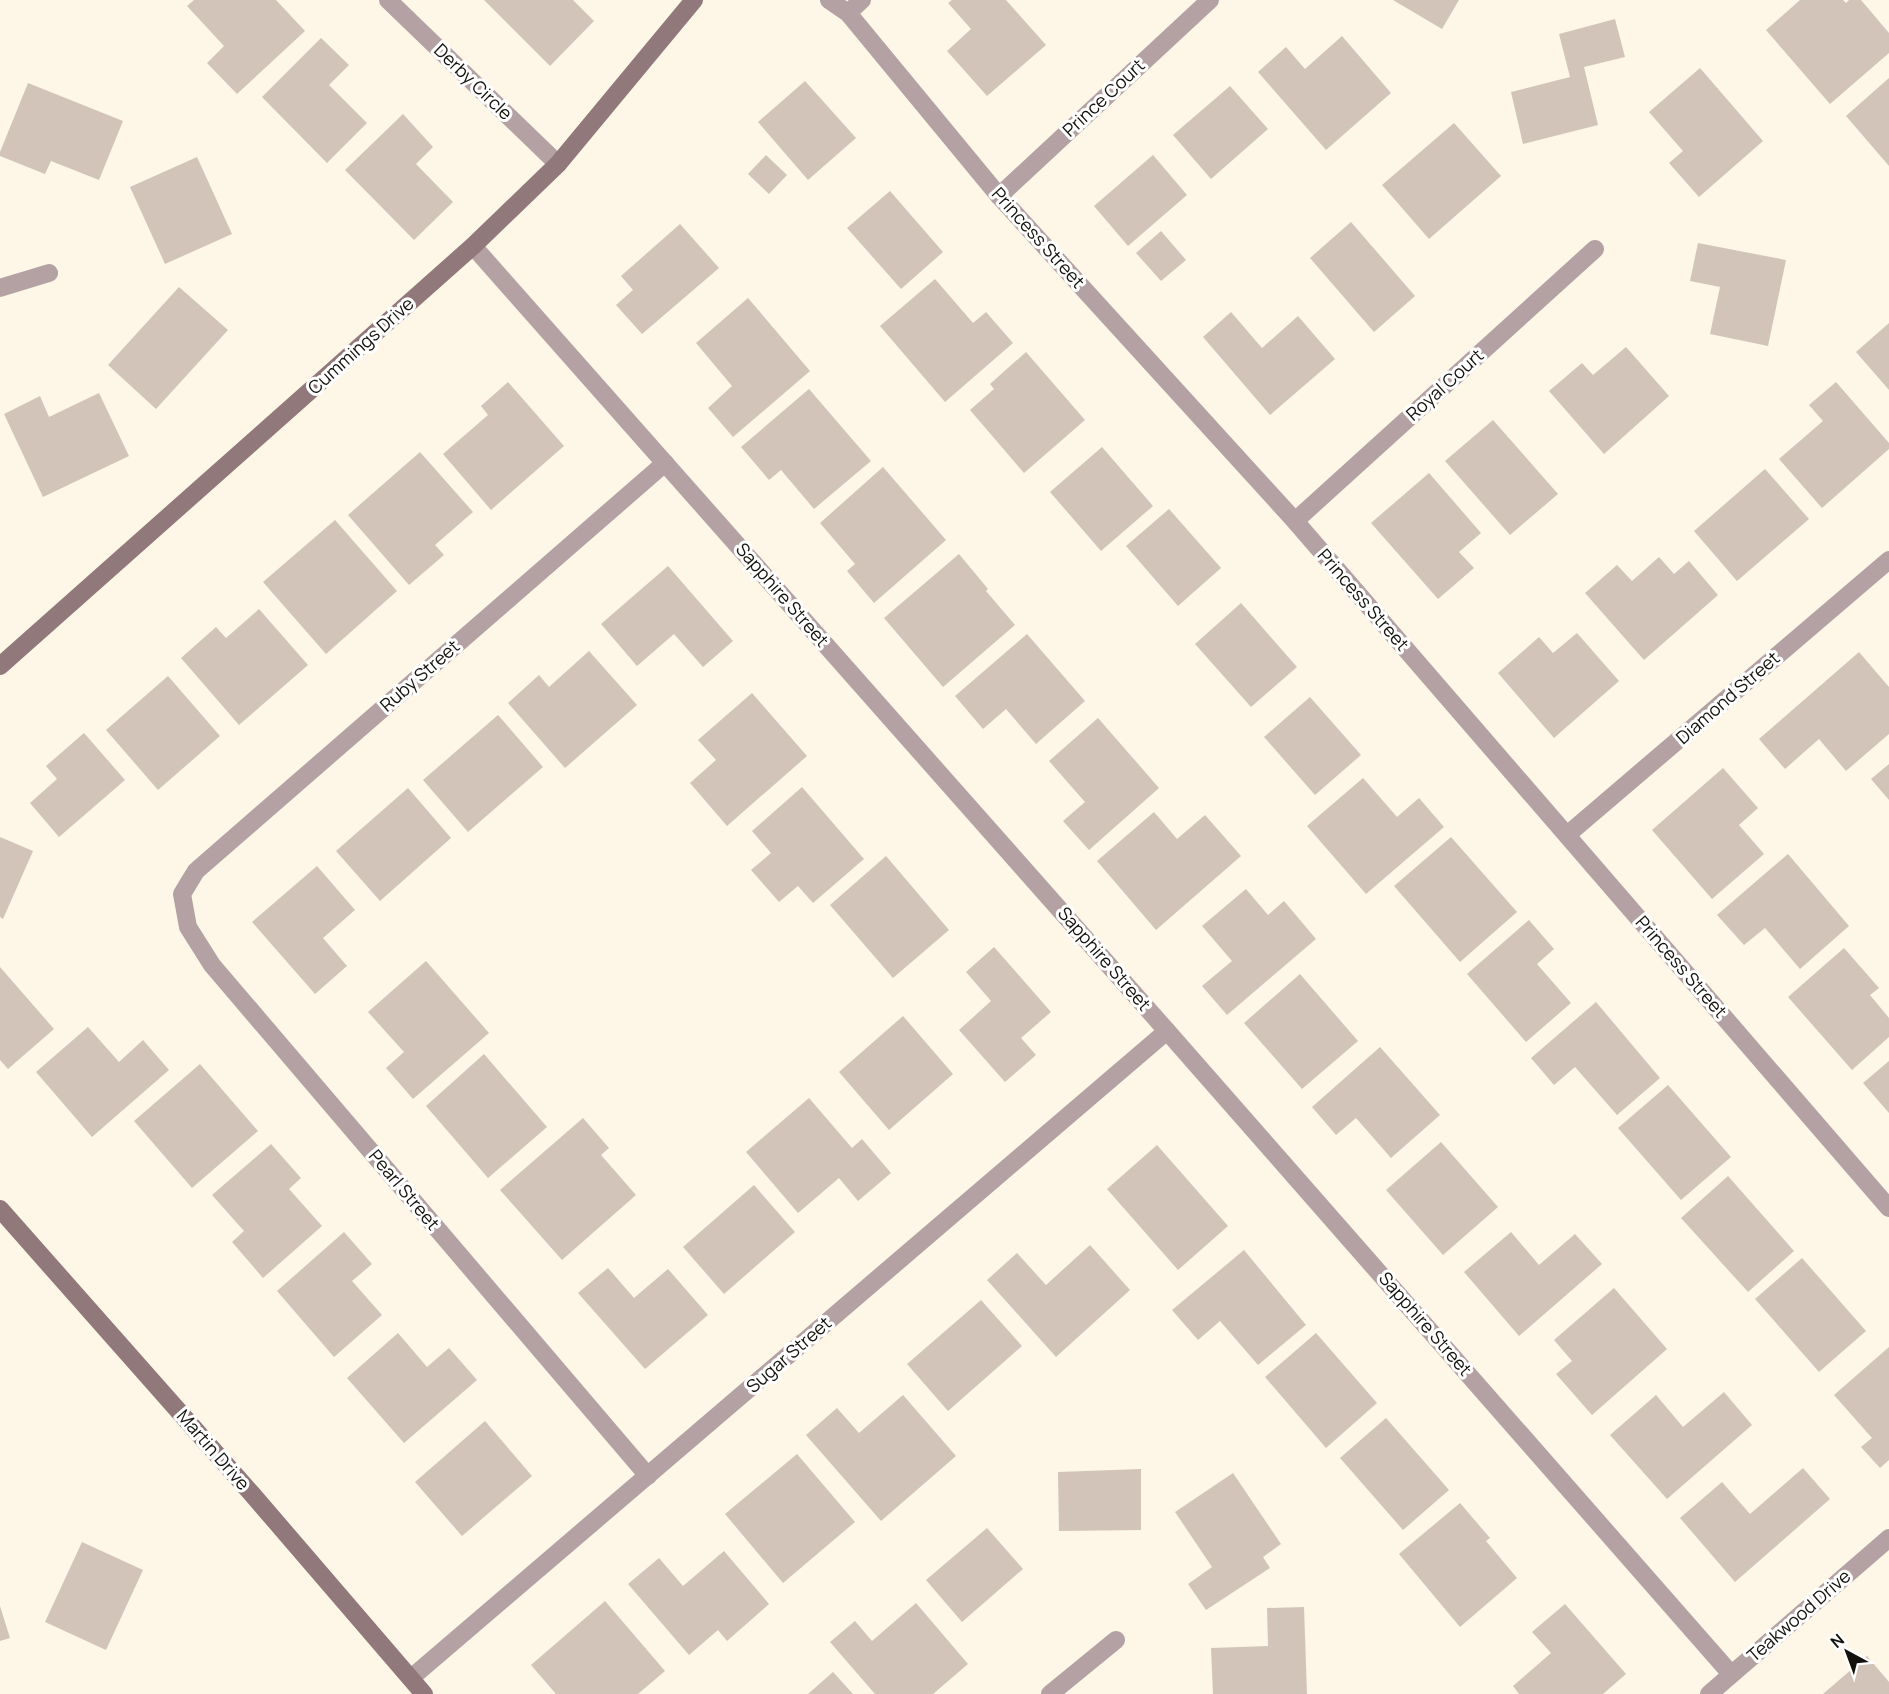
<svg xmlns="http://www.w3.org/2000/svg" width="1889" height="1694" viewBox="0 0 1889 1694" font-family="Manrope,sans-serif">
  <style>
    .building { fill: #d2c4b9 }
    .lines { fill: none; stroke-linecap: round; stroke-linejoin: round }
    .lane { stroke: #b3a1a3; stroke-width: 18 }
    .street { stroke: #b3a1a3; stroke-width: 18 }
    .secondary { stroke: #91787a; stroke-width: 18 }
    .labels { text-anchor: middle; stroke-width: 6; stroke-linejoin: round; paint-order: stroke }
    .street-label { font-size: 18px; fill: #13110b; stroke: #fff }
  </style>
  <rect width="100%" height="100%" fill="#fef6e7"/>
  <g class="building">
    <path d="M194,0H276L305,31L237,94L207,63L224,46L187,6Z"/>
    <path d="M484,0H573L594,21L550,66Z"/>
    <path d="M952,0H1006L1046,45L987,96L947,51L971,29L948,3Z"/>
    <path d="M1393,0H1459L1442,29Z"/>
    <path d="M1800,0H1843L1846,3L1849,0H1861L1889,33V53L1830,104L1766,30Z"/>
    <path d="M1615,19L1625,57L1584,67L1598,125L1523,144L1511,92L1570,77L1559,34Z"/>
    <path d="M1342,36L1391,93L1326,150L1258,72L1286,47L1305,69Z"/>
    <path d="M321,38L349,65L329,85L367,123L327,163L262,97Z"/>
    <path d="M1700,68L1763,141L1699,197L1669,163L1683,151L1649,112Z"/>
    <path d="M1889,78V166L1846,116Z"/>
    <path d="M805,81L856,138L808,180L758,122Z"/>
    <path d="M28,83L123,121L99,180L51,161L45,174L0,156V152Z"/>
    <path d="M1230,86L1268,129L1211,179L1173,135Z"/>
    <path d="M403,114L433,147L416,164L453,202L414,240L345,170Z"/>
    <path d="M1454,123L1501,176L1429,239L1382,185Z"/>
    <path d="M766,155L787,175L769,194L748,174Z"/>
    <path d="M1153,155L1187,195L1128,246L1094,206Z"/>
    <path d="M197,157L232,234L165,264L130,187Z"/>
    <path d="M890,191L943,252L901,289L847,228Z"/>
    <path d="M1351,222L1415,296L1374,332L1310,258Z"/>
    <path d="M680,224L719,268L642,334L616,305L633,290L621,276Z"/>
    <path d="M1161,231L1186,260L1161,281L1136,253Z"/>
    <path d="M1698,243L1786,260L1768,346L1710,334L1720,287L1690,281Z"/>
    <path d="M935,279L973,323L986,312L1013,343L945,402L880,326Z"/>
    <path d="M179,287L228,330L156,409L108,365Z"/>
    <path d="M748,298L810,371L733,437L708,408L732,386L696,343Z"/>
    <path d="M1231,312L1262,348L1298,316L1335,359L1270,415L1203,337Z"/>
    <path d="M1889,323V390L1856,352Z"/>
    <path d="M1626,347L1669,396L1604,454L1549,391L1582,363L1593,375Z"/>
    <path d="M1026,352L1085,420L1024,473L970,410L994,389L990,384Z"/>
    <path d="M508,382L564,446L491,510L443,454L488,415L481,406Z"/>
    <path d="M1836,382L1889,443V449L1822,508L1779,459L1823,421L1809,405Z"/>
    <path d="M809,389L871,461L814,509L781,470L769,480L741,447Z"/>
    <path d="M99,393L129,456L43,497L4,414L40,396L49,417Z"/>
    <path d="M1493,420L1558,494L1510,535L1445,461Z"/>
    <path d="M1102,447L1153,506L1101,551L1050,492Z"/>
    <path d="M420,452L473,512L435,545L444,555L409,585L348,515Z"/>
    <path d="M883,467L946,540L874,603L847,571L855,564L820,523Z"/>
    <path d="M1765,469L1809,519L1737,581L1694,531Z"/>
    <path d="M1429,473L1481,533L1459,552L1474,568L1438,599L1371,523Z"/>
    <path d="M1169,509L1221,568L1178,606L1126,546Z"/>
    <path d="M335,520L397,591L326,654L263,582Z"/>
    <path d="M959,554L988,589L986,591L1015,625L943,687L884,618Z"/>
    <path d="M1659,557L1674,574L1689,561L1718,595L1644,660L1585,593L1617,565L1632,581Z"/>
    <path d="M668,566L733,641L703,667L674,634L637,666L601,624Z"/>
    <path d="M1241,603L1297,667L1251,707L1195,644Z"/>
    <path d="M259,609L308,665L239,725L181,658L216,627L226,638Z"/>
    <path d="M1577,633L1619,681L1554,738L1498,673L1539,637L1553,653Z"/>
    <path d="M1027,634L1085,701L1036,744L1006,709L983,729L955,696Z"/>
    <path d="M589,651L637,705L565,768L508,703L539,675L549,687Z"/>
    <path d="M1859,652L1889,687V734L1846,771L1819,739L1785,769L1759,739Z"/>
    <path d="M168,676L220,736L158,790L106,730Z"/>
    <path d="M752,693L807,756L727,826L690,783L716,760L698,740Z"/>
    <path d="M1310,697L1361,755L1315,795L1264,737Z"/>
    <path d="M498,715L543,767L468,832L423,780Z"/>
    <path d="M1098,718L1159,788L1089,850L1063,821L1085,802L1049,761Z"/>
    <path d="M84,733L125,780L59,837L30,803L57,779L46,766Z"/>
    <path d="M1889,764V800L1871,779Z"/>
    <path d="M1723,768L1758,808L1739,825L1764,854L1712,899L1652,830Z"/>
    <path d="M1363,778L1397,817L1419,798L1444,827L1366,894L1307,826Z"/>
    <path d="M802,787L864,859L813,903L798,886L779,902L751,870L771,853L752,831Z"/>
    <path d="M408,788L451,838L380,901L336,851Z"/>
    <path d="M1154,812L1177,839L1205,815L1241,856L1156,930L1097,861Z"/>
    <path d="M0,837L33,851L3,919L0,917Z"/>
    <path d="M1451,837L1517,912L1460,962L1394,886Z"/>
    <path d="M1788,854L1849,926L1800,969L1765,928L1744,945L1717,915Z"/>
    <path d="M886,856L949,930L893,978L830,905Z"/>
    <path d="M317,866L355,910L323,938L347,966L315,994L252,922Z"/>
    <path d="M1246,889L1268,915L1284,901L1316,939L1227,1015L1202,986L1232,961L1202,926Z"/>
    <path d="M1529,920L1554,949L1537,964L1571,1003L1526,1042L1467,974Z"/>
    <path d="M994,947L1051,1012L1021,1038L1036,1055L1005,1082L959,1030L991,1001L966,972Z"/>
    <path d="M1844,948L1879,988L1870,995L1889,1018V1037L1852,1070L1788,997Z"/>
    <path d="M426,961L489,1033L413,1099L386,1068L404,1052L368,1012Z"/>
    <path d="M0,967L54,1029L8,1069L0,1060Z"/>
    <path d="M1300,974L1358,1041L1302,1089L1244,1023Z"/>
    <path d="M1596,1002L1660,1078L1617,1115L1575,1067L1554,1085L1531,1058Z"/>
    <path d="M903,1016L953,1074L889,1130L839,1072Z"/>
    <path d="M88,1027L119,1062L143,1040L169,1070L92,1137L36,1072Z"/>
    <path d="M1380,1047L1440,1115L1391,1158L1356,1118L1336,1135L1312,1107Z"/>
    <path d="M484,1054L547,1127L488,1178L426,1106Z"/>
    <path d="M1889,1061V1113L1863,1083Z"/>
    <path d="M200,1064L258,1131L192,1188L134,1121Z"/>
    <path d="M1668,1085L1731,1157L1681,1200L1618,1128Z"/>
    <path d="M809,1098L852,1148L862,1139L891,1173L858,1201L839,1178L798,1213L746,1152Z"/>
    <path d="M583,1118L609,1148L601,1155L636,1195L562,1260L500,1190Z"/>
    <path d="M1441,1142L1498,1207L1443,1255L1386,1190Z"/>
    <path d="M271,1144L301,1178L289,1189L322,1226L263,1278L232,1242L244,1231L212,1195Z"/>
    <path d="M1157,1145L1228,1226L1178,1270L1107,1189Z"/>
    <path d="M1728,1176L1794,1251L1748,1292L1681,1218Z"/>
    <path d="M754,1185L795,1232L724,1294L683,1247Z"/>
    <path d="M344,1232L372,1264L352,1281L382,1315L334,1357L277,1291Z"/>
    <path d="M1511,1232L1539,1265L1575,1234L1602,1264L1519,1336L1464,1272Z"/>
    <path d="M1090,1245L1130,1290L1056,1357L987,1280L1017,1253L1046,1285Z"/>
    <path d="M1244,1250L1306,1325L1258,1365L1220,1321L1198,1340L1172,1310Z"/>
    <path d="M1802,1258L1866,1331L1819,1372L1755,1299Z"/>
    <path d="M608,1268L634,1298L668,1269L708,1315L645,1369L578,1293Z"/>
    <path d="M1614,1288L1667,1349L1592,1415L1556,1374L1572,1361L1554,1340Z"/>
    <path d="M981,1300L1022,1346L948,1411L907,1364Z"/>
    <path d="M398,1333L427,1367L449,1348L477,1380L404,1443L347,1378Z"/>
    <path d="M1316,1333L1377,1403L1326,1448L1265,1377Z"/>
    <path d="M1889,1347V1460L1880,1468L1861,1447L1872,1438L1834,1395Z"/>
    <path d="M1724,1392L1752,1425L1667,1499L1610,1435L1656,1395L1683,1427Z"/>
    <path d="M903,1395L956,1456L881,1521L806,1435L837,1408L859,1433Z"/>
    <path d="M1386,1418L1449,1490L1403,1530L1340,1458Z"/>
    <path d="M485,1421L532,1476L462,1536L415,1482Z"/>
    <path d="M797,1454L855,1522L783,1583L725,1514Z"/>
    <path d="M1803,1468L1830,1499L1735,1582L1680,1518L1722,1482L1750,1514Z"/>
    <path d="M1141,1469V1530L1059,1531L1058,1472Z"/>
    <path d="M1233,1473L1281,1544L1263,1557L1270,1568L1206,1610L1188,1584L1212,1567L1175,1512Z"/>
    <path d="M1460,1503L1490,1538L1486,1541L1517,1578L1460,1627L1399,1554Z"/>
    <path d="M987,1528L1023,1569L962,1622L926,1580Z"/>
    <path d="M82,1542L143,1570L106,1650L45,1622Z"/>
    <path d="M724,1551L769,1604L727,1641L718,1630L689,1655L628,1584L659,1558L683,1586Z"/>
    <path d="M605,1601L665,1671L638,1694H556L531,1665Z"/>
    <path d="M916,1603L968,1664L933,1694H875L830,1642L855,1621L872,1641Z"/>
    <path d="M1565,1604L1626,1674L1603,1694H1519L1513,1686L1551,1653L1532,1632Z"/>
    <path d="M0,1606L10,1638L0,1641Z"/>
    <path d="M1304,1607L1307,1694H1213L1211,1648L1268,1646L1267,1608Z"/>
    <path d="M1867,1656L1889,1682V1694H1823Z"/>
    <path d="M833,1672L853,1694H808Z"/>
  </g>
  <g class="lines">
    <path class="lane" d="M848,13L862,0"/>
    <g class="street">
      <path d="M388,0L558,164"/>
      <path d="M829,0L848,13L999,196L1295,521L1889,1208"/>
      <path d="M999,196L1210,0"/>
      <path d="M473,246L1167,1031L1731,1674"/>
      <path d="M0,288L49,273"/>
      <path d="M1295,521L1595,249"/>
      <path d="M1567,835L1889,560"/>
      <path d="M648,1476L212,965L188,927L182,894L196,871L665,463"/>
      <path d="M411,1678L1167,1031"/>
      <path d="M1050,1694L1116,1640"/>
      <path d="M1709,1694L1889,1538"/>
    </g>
    <g class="secondary">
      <path d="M0,666L473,246L558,164L694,0"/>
      <path d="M0,1209L252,1494L424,1694"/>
    </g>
  </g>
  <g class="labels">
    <g class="street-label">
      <text transform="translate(473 82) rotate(44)" y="6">Derby Circle</text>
      <text transform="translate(1104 98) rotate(-43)" y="6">Prince Court</text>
      <text transform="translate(1038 238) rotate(48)" y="6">Princess Street</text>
      <text transform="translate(361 346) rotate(-42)" y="6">Cummings Drive</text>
      <text transform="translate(1445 385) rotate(-42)" y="6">Royal Court</text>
      <text transform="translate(782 595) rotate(49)" y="6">Sapphire Street</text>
      <text transform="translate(1363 600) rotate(49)" y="6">Princess Street</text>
      <text transform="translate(420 676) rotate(-41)" y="6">Ruby Street</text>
      <text transform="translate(1728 698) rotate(-41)" y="6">Diamond Street</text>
      <text transform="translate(1104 959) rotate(49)" y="6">Sapphire Street</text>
      <text transform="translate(1681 967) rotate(49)" y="6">Princess Street</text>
      <text transform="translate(404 1190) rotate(50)" y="6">Pearl Street</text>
      <text transform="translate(1425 1324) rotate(49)" y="6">Sapphire Street</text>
      <text transform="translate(789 1355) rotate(-41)" y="6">Sugar Street</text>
      <text transform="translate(213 1450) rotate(49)" y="6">Martin Drive</text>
      <text transform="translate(1799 1616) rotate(-41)" y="6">Teakwood Drive</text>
    </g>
  </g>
  <g transform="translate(1847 1652) rotate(319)" stroke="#ffffff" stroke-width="4.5" paint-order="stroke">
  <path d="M0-4.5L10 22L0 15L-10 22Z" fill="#13110b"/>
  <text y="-9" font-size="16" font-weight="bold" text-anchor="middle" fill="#13110b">N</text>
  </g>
</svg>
